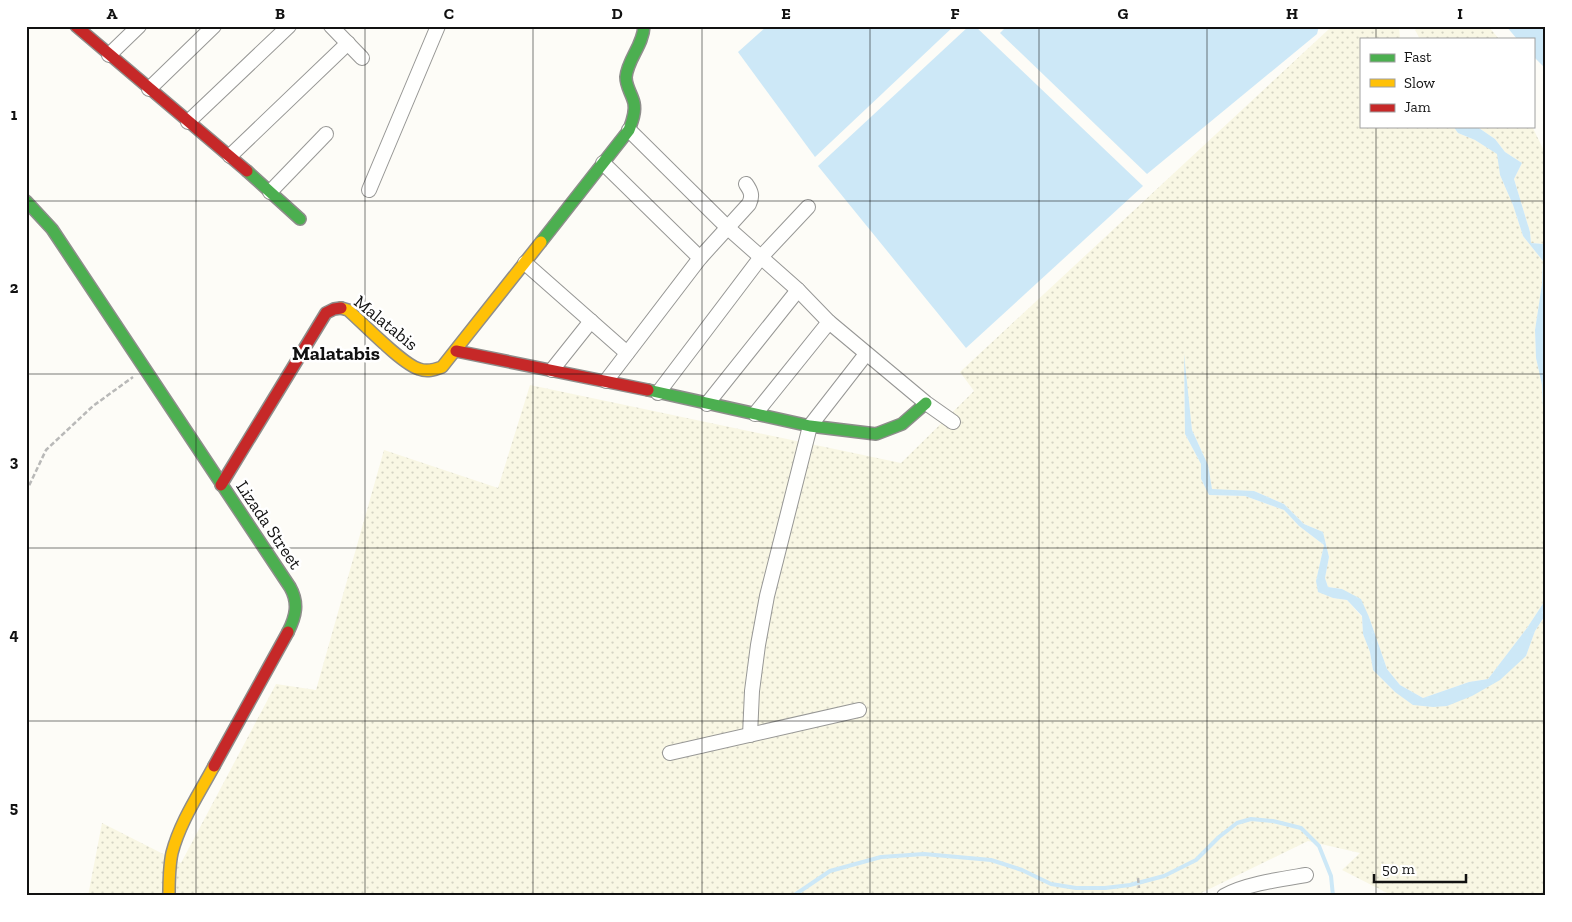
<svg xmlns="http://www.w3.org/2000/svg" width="1572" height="922" viewBox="0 0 1572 922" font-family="'Zilla Slab',serif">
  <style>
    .farmland { fill: url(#farmland-dots) }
    .water { fill: #cde8f7 }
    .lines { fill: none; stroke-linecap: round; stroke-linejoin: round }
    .stream { stroke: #cde8f7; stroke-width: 4 }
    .street-casing { stroke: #979795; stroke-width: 16 }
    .fast-casing { stroke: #8e8d8b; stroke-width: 14 }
    .slow-casing { stroke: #8e8d8b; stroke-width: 14 }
    .jam-casing { stroke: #8e8d8b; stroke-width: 14 }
    .path { stroke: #b9b9b8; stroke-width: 2.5; stroke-dasharray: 5 2.5; stroke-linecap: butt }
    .street { stroke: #fffffe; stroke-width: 14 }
    .fast { stroke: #4caf50; stroke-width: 11 }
    .slow { stroke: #ffc107; stroke-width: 11 }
    .jam { stroke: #c62828; stroke-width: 11 }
    .grid { fill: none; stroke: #111; stroke-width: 1; stroke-opacity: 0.55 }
    .labels { text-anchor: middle; stroke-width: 5; stroke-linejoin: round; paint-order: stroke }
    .street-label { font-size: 18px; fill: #111; stroke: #fff }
    .quarter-label { font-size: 20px; font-weight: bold; fill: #111; stroke: #fff }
    .neatline { fill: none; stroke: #111; stroke-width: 2 }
    .grid-label { font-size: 16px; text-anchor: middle; font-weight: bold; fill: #111 }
  </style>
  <defs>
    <pattern id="farmland-dots" width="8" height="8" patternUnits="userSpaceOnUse" patternTransform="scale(1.25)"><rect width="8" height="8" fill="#f9f7e4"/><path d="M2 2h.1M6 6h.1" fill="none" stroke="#d4d3c3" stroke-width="1.8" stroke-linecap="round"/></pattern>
  </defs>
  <rect width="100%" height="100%" fill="#fdfcf7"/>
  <g class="farmland">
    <path d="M1330,26H1399L1400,39H1361V126H1453L1458,133L1475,140L1498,154L1500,175L1513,205L1523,236L1543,261L1542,284L1535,330L1536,358L1542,385L1544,430L1546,437V599L1527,628L1488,679L1469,682L1423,698L1400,685L1387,669L1369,617L1342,589L1328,587L1325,578L1329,557L1323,532L1304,524L1284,504L1254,491L1212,490L1208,465L1192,430L1184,362L1185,434L1201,464V479L1209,495L1245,496L1284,510L1299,526L1324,545L1316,581L1333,598L1347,600L1362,617L1363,634L1370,652L1373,670L1395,692L1447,706L1526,656L1535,631L1546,614V896H1393L1342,870L1360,853L1308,841L1195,896H88L102,823L181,863L276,684L316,690L384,450L498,488L530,385L901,463L974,391L960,372L1329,29Z"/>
    <path d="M1419,26H1488L1499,39H1420L1415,30Z"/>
    <path d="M1476,126H1532L1546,155V242L1544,244L1531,243L1530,232L1514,179L1522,163L1505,152L1495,139Z"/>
  </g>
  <g class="water">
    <path d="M767,26H954L815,157L738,52Z"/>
    <path d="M969,26H975L1143,186L966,348L818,166Z"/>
    <path d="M1007,26H1319L1317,34L1147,174L1000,33Z"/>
    <path d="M1506,26H1546V69L1533,56V39H1517Z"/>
    <path d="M1453,126H1476L1495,139L1505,152L1522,163L1514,179L1530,232L1531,243L1543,244L1546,242V437L1544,430L1542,385L1536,358L1535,330L1542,284L1543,261L1523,236L1513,205L1500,175L1497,154L1475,140L1458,133Z"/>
    <path d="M1184,354L1192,430L1208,465L1212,489L1254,491L1284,504L1304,524L1323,532L1329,557L1325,578L1328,587L1342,589L1361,599L1369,617L1387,669L1400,685L1423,698L1469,682L1488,679L1527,628L1546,599V614L1535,631L1526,656L1500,680L1472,696L1447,706L1433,707L1413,705L1395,692L1373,670L1370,652L1363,634L1362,616L1347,600L1333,598L1318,592L1316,581L1324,545L1299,526L1284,510L1245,496L1209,495L1201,479V464L1185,434Z"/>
  </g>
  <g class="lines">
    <path class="stream" d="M793,896L830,871L881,857L924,854L991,860L1022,870L1051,884L1076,888H1105L1130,885L1164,876L1196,860L1219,837L1237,823L1251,819L1273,821L1301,828L1319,846L1331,876L1333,896"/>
    <g class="street-casing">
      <g id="street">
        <path d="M331,26L362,58"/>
        <path d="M109,55L139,26"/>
        <path d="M149,89L214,26"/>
        <path d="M188,122L289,26"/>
        <path d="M629,130L728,228L798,290L829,322L926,403L953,422"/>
        <path d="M230,156L348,43"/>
        <path d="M603,163L700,258"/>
        <path d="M369,190L438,26"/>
        <path d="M270,192L326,134"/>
        <path d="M525,263L627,353"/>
        <path d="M552,370L591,321"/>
        <path d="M606,381L700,258L749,204C753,196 751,191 746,184"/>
        <path d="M658,393L761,257L808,207"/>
        <path d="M707,404L798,290"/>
        <path d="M755,414L829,322"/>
        <path d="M750,735L752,691L758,645L767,596L810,426L866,354"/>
        <path d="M670,753L859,710"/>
        <path d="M1224,896C1245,884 1282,879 1306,875"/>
      </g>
    </g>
    <g class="fast-casing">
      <g id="fast">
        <path d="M247,171L300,219"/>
        <path d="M26,201L52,229L290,587C299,603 296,616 288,632"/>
        <path d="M541,242L629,130C632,122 636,112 634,103C632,94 626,87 626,77C628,58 643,46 644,26"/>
        <path d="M648,390L810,426L876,434L902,424L926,403"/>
      </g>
    </g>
    <g class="slow-casing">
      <g id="slow">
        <path d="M341,308L348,310C364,324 402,364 419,369C427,372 434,370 442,367L541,242"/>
        <path d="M169,896C169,882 169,867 172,853C180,822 199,794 214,766"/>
      </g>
    </g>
    <g class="jam-casing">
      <g id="jam">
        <path d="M76,26L247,171"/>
        <path d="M456,351L648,390"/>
        <path d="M221,485L326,313L334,309L341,308"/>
        <path d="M214,766L288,632"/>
      </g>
    </g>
    <g class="path">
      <path d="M26,492L46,450L93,406L133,377"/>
      <path d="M1138,878L1139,888"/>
    </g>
    <use href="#street" class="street"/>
    <use href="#fast" class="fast"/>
    <use href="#slow" class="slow"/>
    <use href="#jam" class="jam"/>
  </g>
  <path class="grid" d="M196,26V896M365,26V896M533,26V896M702,26V896M870,26V896M1039,26V896M1207,26V896M1376,26V39M1376,126V896M26,201H1546M26,374H1546M26,548H1546M26,721H1546"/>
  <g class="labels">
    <g class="street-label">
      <text transform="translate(386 323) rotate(39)" y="6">Malatabis</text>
      <text transform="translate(269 525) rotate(56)" y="6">Lizada Street</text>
    </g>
    <g class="quarter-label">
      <text x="336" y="360">Malatabis</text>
    </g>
  </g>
  <rect width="1572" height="922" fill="none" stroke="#ffffff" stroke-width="55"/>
  <rect x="1360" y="38" width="175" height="90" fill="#ffffff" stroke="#a0a0a0"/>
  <rect x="1370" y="54" width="25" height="8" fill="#4caf50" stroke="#a0a0a0"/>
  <text x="1404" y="62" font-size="15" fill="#111111">Fast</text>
  <rect x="1370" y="79" width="25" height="8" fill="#ffc107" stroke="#a0a0a0"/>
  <text x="1404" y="88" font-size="15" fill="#111111">Slow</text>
  <rect x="1370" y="104" width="25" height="8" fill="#c62828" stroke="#a0a0a0"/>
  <text x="1404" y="112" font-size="15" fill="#111111">Jam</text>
  <path d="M1374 874v8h92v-8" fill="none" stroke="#111111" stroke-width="2.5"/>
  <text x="1382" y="874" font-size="15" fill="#111111" stroke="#ffffff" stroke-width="4" paint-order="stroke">50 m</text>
  <rect x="28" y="28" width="1516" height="866" class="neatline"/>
  <g class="grid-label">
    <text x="112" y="19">A</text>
    <text x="280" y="19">B</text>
    <text x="449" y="19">C</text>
    <text x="617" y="19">D</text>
    <text x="786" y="19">E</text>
    <text x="955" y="19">F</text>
    <text x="1123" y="19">G</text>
    <text x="1292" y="19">H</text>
    <text x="1460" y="19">I</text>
    <text x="14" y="120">1</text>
    <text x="14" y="293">2</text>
    <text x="14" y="467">3</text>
    <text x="14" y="640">4</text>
    <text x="14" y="813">5</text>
  </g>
</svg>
